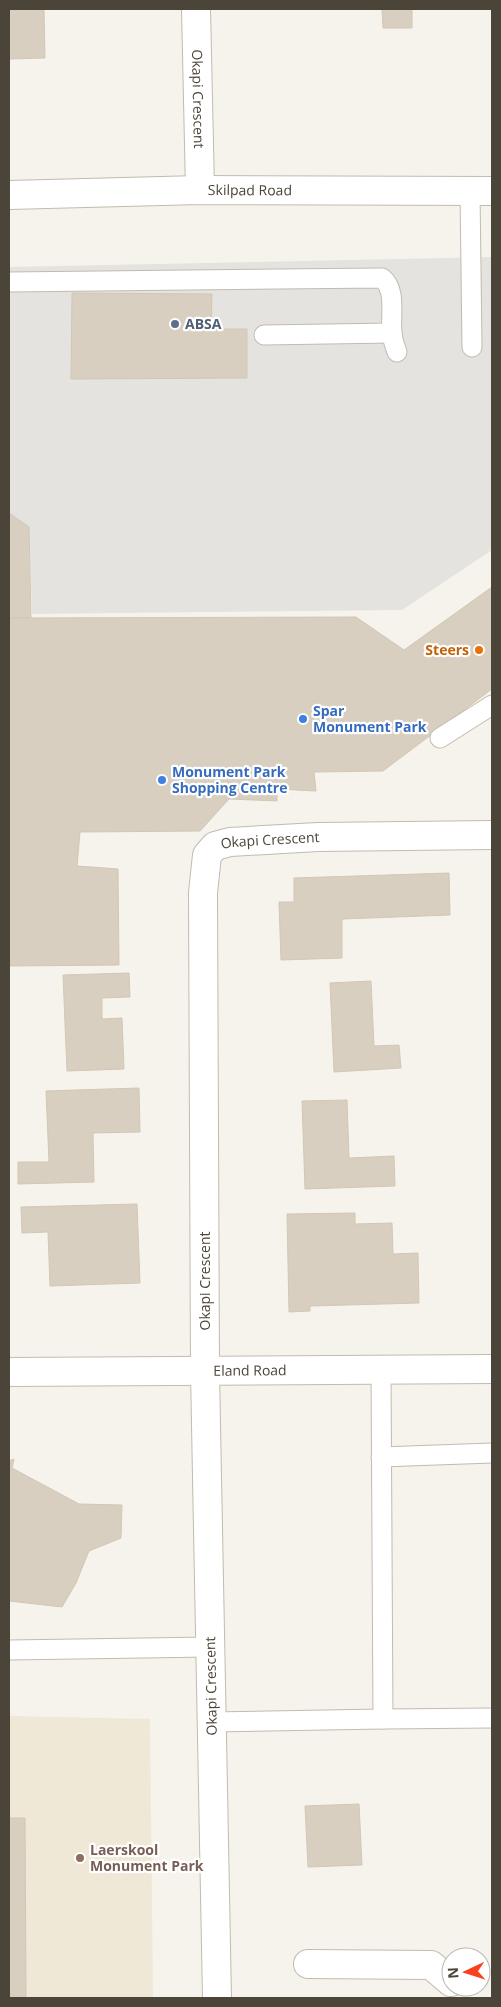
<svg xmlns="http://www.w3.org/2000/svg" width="501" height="2007" viewBox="0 0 501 2007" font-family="'Open Sans',sans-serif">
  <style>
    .education { fill: #efe8d6 }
    .parking { fill: #e5e3e0 }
    .building { fill: #d8cfc1; stroke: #d3c7b4 }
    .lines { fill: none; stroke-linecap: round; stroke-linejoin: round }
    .service-casing { stroke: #c2bbae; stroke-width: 21 }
    .minor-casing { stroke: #c2bbae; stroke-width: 30 }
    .tertiary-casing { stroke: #c2bbae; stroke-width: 30 }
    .service { stroke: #fff; stroke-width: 19 }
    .minor { stroke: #fff; stroke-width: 28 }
    .tertiary { stroke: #fff; stroke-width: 28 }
    .service-dot { fill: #5c6f8a; stroke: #fff; stroke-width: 2 }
    .food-dot { fill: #e8710a; stroke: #fff; stroke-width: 2 }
    .shop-dot { fill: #3f7fe0; stroke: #fff; stroke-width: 2 }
    .education-dot { fill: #8d6e63; stroke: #fff; stroke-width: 2 }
    .labels { text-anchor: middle; stroke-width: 4.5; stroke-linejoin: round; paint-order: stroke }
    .street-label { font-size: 14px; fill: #4b4439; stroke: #fff }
    .service-label { font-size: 14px; font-weight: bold; fill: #4e5e75; stroke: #fff; text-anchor: start }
    .food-label { font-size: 14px; font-weight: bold; fill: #c56008; stroke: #fff; text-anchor: end }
    .shop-label { font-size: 14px; font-weight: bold; fill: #366cbe; stroke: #fff; text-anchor: start }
    .education-label { font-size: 14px; font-weight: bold; fill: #785e54; stroke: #fff; text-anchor: start }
  </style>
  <rect width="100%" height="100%" fill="#f6f3ec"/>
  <path class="education" d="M9,1716L150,1719L153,1998H9Z"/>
  <path class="parking" d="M492,257V550L402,610L32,614L29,527L9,513V267Z"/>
  <g class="building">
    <path d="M9,9H44L45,58L9,59Z"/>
    <path d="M382,9H412V28H383Z"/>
    <path d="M72,293L212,294L211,329H247V378L71,379Z"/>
    <path d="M9,513L29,527L31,618H9Z"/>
    <path d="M492,587V689L383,771L314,772L316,791L277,789V801L229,799L200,831L80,832L77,866L118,869L119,965L9,966V618L356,617L404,650Z"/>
    <path d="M449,873L450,915L342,919V958L281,960L279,902H294V878Z"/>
    <path d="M129,973L130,997L102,998V1019L122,1018L124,1069L67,1071L63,975Z"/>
    <path d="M371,981L374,1046L399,1045L401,1068L334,1072L330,983Z"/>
    <path d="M139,1088L140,1132L93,1133L94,1182L18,1184V1162H49L46,1091Z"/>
    <path d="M347,1100L349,1158L394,1156L395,1186L305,1189L302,1101Z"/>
    <path d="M137,1204L140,1283L50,1286L48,1232L22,1233L21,1207Z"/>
    <path d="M355,1213V1224L392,1223L393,1254L418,1253L419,1303L310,1306V1311L289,1312L287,1214Z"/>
    <path d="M14,1459L12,1468L79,1504L122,1505L121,1538L89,1551L76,1583L62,1607L9,1601V1461Z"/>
    <path d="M359,1804L362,1865L308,1867L305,1806Z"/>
    <path d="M9,1818H25L26,1998H9Z"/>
  </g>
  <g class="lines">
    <g class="service-casing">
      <g id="service">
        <path d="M470,191L472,347"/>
        <path d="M9,282L382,278C397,290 390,315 392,332C392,339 395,346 397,352"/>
        <path d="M264,335L392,333"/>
        <path d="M440,738L492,705"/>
        <path d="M381,1370L383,1719L492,1718"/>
        <path d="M381,1457L492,1453"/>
        <path d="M9,1650L210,1647"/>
        <path d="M211,1722L383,1719"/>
      </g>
    </g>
    <g class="minor-casing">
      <g id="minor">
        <path id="s1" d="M196,9L200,190"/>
        <path id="s2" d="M9,1372L492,1369"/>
        <path d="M308,1964L431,1965L451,1982"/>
        <path id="s3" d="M217,1998L205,1372L203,893L207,855L215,846L230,842L318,837L492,835"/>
      </g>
    </g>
    <g class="tertiary-casing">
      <g id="tertiary">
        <path id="s4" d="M9,195L200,190L492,191"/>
      </g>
    </g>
    <use href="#service" class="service"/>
    <use href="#minor" class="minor"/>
    <use href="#tertiary" class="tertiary"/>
  </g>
  <circle class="service-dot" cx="175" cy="324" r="5"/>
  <circle class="food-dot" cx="479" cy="650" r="5"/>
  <g class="shop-dot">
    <circle cx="303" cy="719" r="5"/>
    <circle cx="162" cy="780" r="5"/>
  </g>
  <circle class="education-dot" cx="80" cy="1858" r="5"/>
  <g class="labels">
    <g class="street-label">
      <text dy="5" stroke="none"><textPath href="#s1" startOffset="90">Okapi Crescent</textPath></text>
      <text dy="5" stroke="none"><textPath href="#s4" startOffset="241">Skilpad Road</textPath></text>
      <text dy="5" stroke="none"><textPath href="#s3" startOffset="1211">Okapi Crescent</textPath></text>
      <text transform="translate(205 1281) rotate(-90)" y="5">Okapi Crescent</text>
      <text dy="5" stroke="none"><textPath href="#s2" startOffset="241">Eland Road</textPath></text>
      <text transform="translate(211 1686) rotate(-91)" y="5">Okapi Crescent</text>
    </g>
    <g class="service-label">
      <text x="185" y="329">ABSA</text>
    </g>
    <g class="food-label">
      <text x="469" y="655">Steers</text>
    </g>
    <g class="shop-label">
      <text x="313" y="716">Spar<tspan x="313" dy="16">Monument Park</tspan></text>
      <text x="172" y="777">Monument Park<tspan x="172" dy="16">Shopping Centre</tspan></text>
    </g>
    <g class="education-label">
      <text x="90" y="1855">Laerskool<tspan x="90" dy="16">Monument Park</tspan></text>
    </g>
  </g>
  <rect width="501" height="2007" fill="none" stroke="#4b4439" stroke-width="20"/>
  <g transform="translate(466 1972) rotate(266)"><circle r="24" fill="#ffffff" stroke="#b7b4b0"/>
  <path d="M0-4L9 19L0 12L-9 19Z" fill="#fc3f1d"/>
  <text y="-8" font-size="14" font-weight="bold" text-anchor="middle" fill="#4b4439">N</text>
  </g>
</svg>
